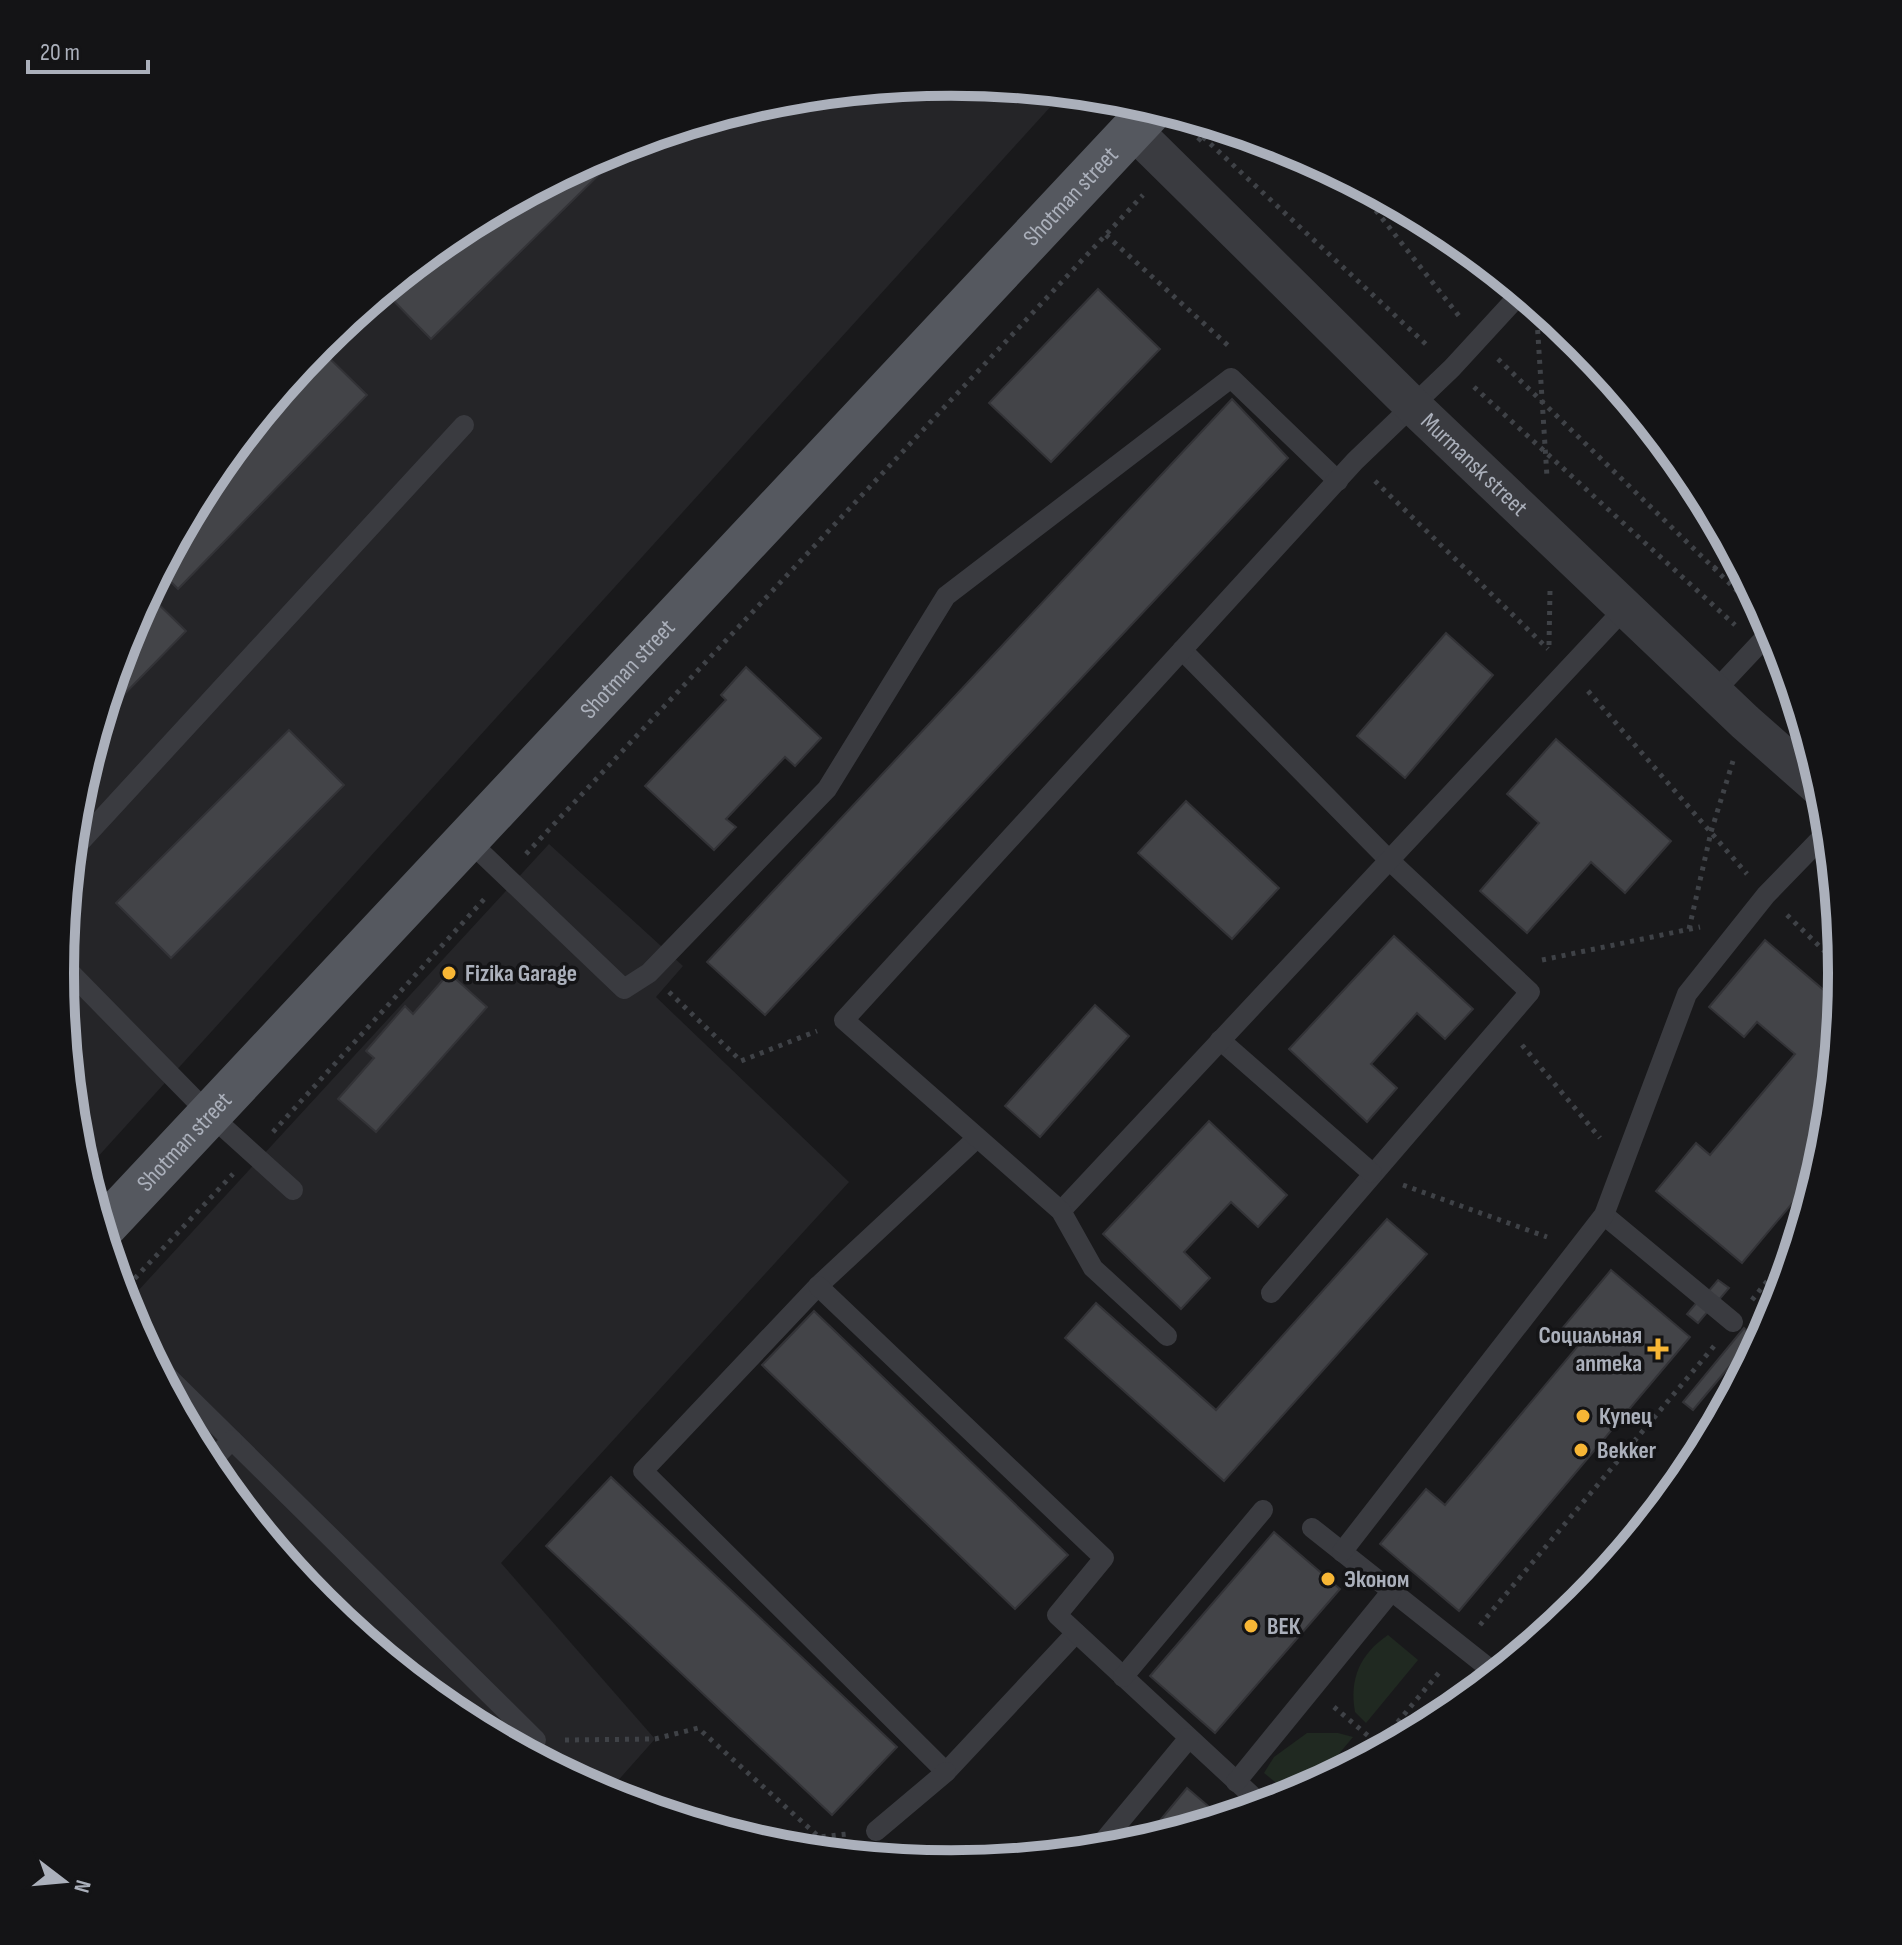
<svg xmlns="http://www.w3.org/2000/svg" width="1902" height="1945" viewBox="0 0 1902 1945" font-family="'Sofia Sans Condensed',sans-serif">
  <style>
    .built { fill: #252528 }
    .green { fill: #202921 }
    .building { fill: #434448; stroke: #333337; stroke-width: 2 }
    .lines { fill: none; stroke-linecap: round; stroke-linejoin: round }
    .path { stroke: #3f4247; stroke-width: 5; stroke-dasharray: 4 6; stroke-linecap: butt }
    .lane { stroke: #3a3b40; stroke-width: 20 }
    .street { stroke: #3a3b40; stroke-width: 38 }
    .primary { stroke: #55585f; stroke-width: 44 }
    .poi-dot { fill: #f7b635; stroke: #141416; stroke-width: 3 }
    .labels { text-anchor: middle; stroke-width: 7; stroke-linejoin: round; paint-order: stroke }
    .street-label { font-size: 24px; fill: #abb0bb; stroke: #141416 }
    .poi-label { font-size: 24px; font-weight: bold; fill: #abb0bb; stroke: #141416; text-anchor: start }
    .rim { fill: none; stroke: #abb0bb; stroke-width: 10 }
  </style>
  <rect width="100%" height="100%" fill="#19191b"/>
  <g class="built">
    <path d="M951,82L1063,93L85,1171L77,1146L60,972L77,798L128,631L210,477L321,342L456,231L610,149L778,99Z"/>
    <path d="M549,844L683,966L656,997L849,1182L501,1563L655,1739L606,1794L456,1713L321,1602L210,1467L125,1305Z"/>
  </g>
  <g class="green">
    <path d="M1388,1635L1418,1660L1366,1723L1355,1712C1349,1679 1360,1654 1388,1635Z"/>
    <path d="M1307,1733H1338L1353,1737L1314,1784L1292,1796L1264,1773L1274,1757Z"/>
  </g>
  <g class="building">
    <path d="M613,149L619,155L431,339L384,291L456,231Z"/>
    <path d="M1098,289L1160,349L1051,462L989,403Z"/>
    <path d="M318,347L367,395L178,589L160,571L210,477Z"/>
    <path d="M1232,399L1288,458L765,1015L707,962Z"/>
    <path d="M148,594L186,631L102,717L128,631Z"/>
    <path d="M1446,633L1493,675L1405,778L1357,736Z"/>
    <path d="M746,667L821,738L795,766L785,757L726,819L736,827L714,850L645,786L726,700L721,695Z"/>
    <path d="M289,730L344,785L171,958L116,903Z"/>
    <path d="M1556,739L1671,841L1625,893L1591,862L1527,933L1480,891L1539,823L1507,794Z"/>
    <path d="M1186,801L1279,888L1232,939L1138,853Z"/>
    <path d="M1394,936L1473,1009L1445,1039L1417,1013L1371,1064L1397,1088L1367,1122L1289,1049Z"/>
    <path d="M1765,940L1839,1003L1825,1147L1816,1175L1742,1263L1656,1191L1696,1143L1710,1155L1795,1054L1757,1022L1744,1037L1709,1007Z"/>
    <path d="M449,973L487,1007L376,1132L338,1099L374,1058L366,1051L405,1006L413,1014Z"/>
    <path d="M1095,1005L1129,1036L1040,1137L1005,1106Z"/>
    <path d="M1209,1121L1287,1195L1258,1227L1231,1202L1184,1252L1210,1278L1181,1309L1103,1234Z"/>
    <path d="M1387,1219L1427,1254L1224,1481L1065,1338L1096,1303L1216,1410Z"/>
    <path d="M1611,1270L1690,1337L1459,1611L1380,1544L1426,1489L1445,1505L1578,1346L1560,1331Z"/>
    <path d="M1718,1280L1729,1288L1718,1301L1707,1293Z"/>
    <path d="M1698,1301L1709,1310L1698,1323L1687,1314Z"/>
    <path d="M814,1311L1068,1555L1015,1609L762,1365Z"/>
    <path d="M1744,1328L1754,1337L1693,1410L1683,1402Z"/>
    <path d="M611,1477L897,1747L832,1815L546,1546Z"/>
    <path d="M1274,1532L1340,1589L1215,1733L1150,1676Z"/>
    <path d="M1187,1788L1221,1817L1143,1841Z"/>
  </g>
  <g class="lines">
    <g class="path">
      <path d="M1203,137L1430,348"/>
      <path d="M1198,141L1213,125"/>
      <path d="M1377,195L1370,203L1459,316"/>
      <path d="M1106,235L1232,349"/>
      <path d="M1537,320L1547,477"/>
      <path d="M1498,359L1755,608"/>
      <path d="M1474,387L1735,625"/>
      <path d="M1375,481L1548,649"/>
      <path d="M1714,569L1731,551"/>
      <path d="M1549,645L1550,591"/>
      <path d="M1588,691L1747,874"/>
      <path d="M526,854L1143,195"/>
      <path d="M1787,915L1841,967"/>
      <path d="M1689,929L1711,832L1733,761"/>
      <path d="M1542,960L1700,927"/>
      <path d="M669,992L741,1061L817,1031"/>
      <path d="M1522,1045L1600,1138"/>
      <path d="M273,1132L487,896"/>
      <path d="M1403,1185L1547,1237"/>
      <path d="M121,1293L233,1174"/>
      <path d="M1752,1300L1794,1248"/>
      <path d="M1480,1625L1715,1345"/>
      <path d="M1334,1707L1379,1745"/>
      <path d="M565,1740L655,1739L698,1728L819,1837L847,1834"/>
      <path d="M1372,1753L1442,1669"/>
    </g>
    <g class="lane">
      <path d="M1182,650L1389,860L1530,992L1271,1293"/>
      <path d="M1714,692L1773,629"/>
      <path d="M468,840L624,989L649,973L827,789L946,596L1231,378L1338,481"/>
      <path d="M72,851L464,425"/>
      <path d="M61,963L209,1114L293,1190"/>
      <path d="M1220,1040L1372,1173"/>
      <path d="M977,1138L818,1286L643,1471L946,1772L1076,1633"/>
      <path d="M1061,1211L1627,606"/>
      <path d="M1604,1215L1733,1322"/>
      <path d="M818,1286L1104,1558L1057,1615L1262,1805"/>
      <path d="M1167,1336L1093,1268L1061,1211L844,1020L1355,461L1452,368L1521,293"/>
      <path d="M154,1363L536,1740L525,1750"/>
      <path d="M208,1464L232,1440"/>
      <path d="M1312,1528L1495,1673"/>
      <path d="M1342,1552L1604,1215L1687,994L1766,895L1828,831"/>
      <path d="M1123,1677L1263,1510"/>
      <path d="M1236,1782L1391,1592"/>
      <path d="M876,1831L946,1772"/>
      <path d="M1097,1849L1189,1738"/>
    </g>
    <path class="street" id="s1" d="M1133,130L1412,405L1745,722L1822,790"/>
    <path class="primary" id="s2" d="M102,1229L1154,107"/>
  </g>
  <g class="poi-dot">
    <circle cx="449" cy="973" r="8"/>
    <path d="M1654 1337h8v8h8v8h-8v8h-8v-8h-8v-8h8z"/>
    <circle cx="1583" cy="1416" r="8"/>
    <circle cx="1581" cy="1450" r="8"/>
    <circle cx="1328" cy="1579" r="8"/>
    <circle cx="1251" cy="1626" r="8"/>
  </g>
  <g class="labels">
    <g class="street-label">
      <text dy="8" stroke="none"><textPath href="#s2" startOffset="1416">Shotman street</textPath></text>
      <text dy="8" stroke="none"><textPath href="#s1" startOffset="478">Murmansk street</textPath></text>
      <text dy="8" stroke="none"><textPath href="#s2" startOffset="768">Shotman street</textPath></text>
      <text dy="8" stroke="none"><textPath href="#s2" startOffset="120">Shotman street</textPath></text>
    </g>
    <g class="poi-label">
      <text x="465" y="981">Fizika Garage</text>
      <text x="1642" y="1343" text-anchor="end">Социальная<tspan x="1642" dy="28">аптека</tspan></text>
      <text x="1599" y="1424">Купец</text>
      <text x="1597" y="1458">Bekker</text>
      <text x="1344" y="1587">Эконом</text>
      <text x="1267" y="1634">ВЕК</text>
    </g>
  </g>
  <path d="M0 0H1902V1945H0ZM74 973a877 877 0 1 1 1754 0a877 877 0 1 1-1754 0Z" fill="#141416" fill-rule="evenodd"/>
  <path class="rim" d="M74 973a877 877 0 1 1 1754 0a877 877 0 1 1-1754 0Z"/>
  <g transform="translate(64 1881) rotate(106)" stroke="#141416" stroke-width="6" paint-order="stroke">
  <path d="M0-6L14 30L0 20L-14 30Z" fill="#abb0bb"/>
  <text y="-12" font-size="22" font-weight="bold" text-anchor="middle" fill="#abb0bb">N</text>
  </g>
  <path d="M28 60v12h120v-12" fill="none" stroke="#abb0bb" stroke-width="4"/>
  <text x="40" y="60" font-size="24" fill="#abb0bb" stroke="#141416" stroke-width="6" paint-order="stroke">20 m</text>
</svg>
